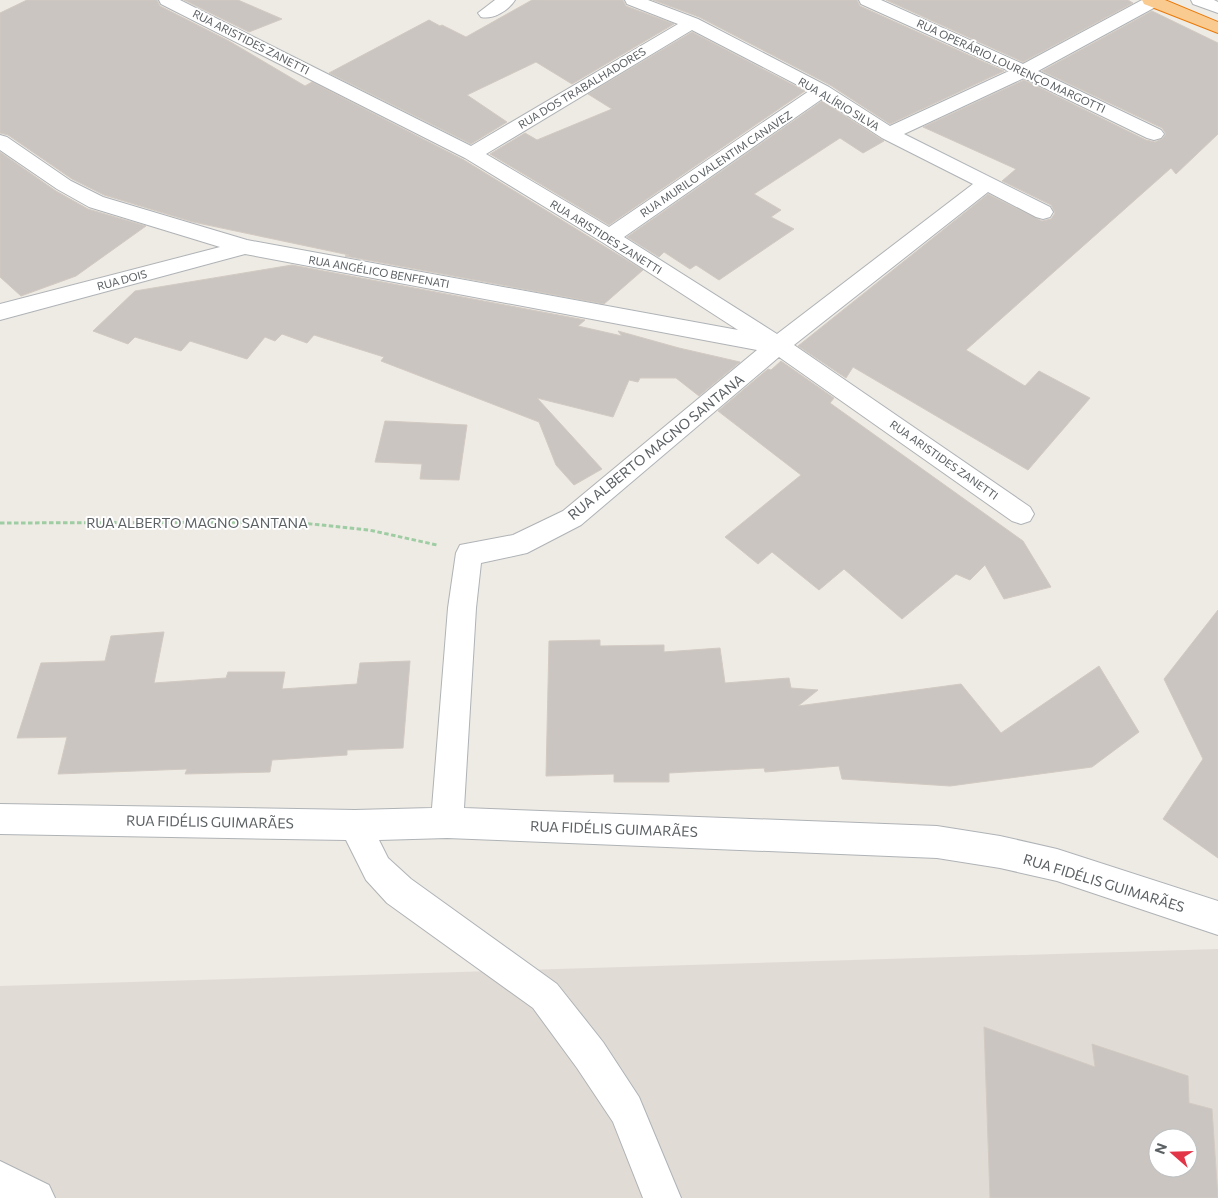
<svg xmlns="http://www.w3.org/2000/svg" width="1218" height="1198" viewBox="0 0 1218 1198" font-family="Commissioner,sans-serif">
  <style>
    .education { fill: #e1dbd5; fill-rule: evenodd }
    .building { fill: #cac5c1; stroke: #d2cac2; fill-rule: evenodd }
    .lines { fill: none; stroke-linecap: round; stroke-linejoin: round }
    .minor-casing { stroke: #afb3b6; stroke-width: 2 }
    .highway-casing { stroke: #ea7908; stroke-width: 2 }
    .path { stroke: #9fcda3; stroke-width: 3; stroke-dasharray: 4.5 2.5; stroke-linecap: butt }
    .minor { fill: #fff; fill-rule: evenodd }
    .highway { fill: #f9cb90; fill-rule: evenodd }
    .labels { text-anchor: middle; stroke-width: 4; stroke-linejoin: round; paint-order: stroke }
    .far-street-label { font-size: 11px; fill: #5c6164; stroke: #fff }
    .street-label { font-size: 14px; fill: #5c6164; stroke: #fff }
  </style>
  <rect width="100%" height="100%" fill="#eeeae4"/>
  <path class="education" d="M1218,949V1198H0V986ZM1158,1138H1188V1168H1158Z"/>
  <g class="building">
    <path d="M27,0H157L160,6L229,41L305,86L312,82L464,160L643,270L604,304L345,256L349,255L193,222L104,195L72,179L8,135L0,133V13Z"/>
    <path d="M184,0H238L282,19L249,32Z"/>
    <path d="M532,0H623L626,6L674,24L572,84L536,62L467,95L507,122L471,144L329,73L429,20L440,26L442,25L466,37Z"/>
    <path d="M653,0H857L860,6L1004,71L890,124L830,85L699,17Z"/>
    <path d="M886,0H1128L1133,3L1023,62Z"/>
    <path d="M1152,11L1218,43V134L1176,174L1171,168L966,350L1025,386L1039,371L1090,398L1028,470L853,367L846,378L798,346L988,194L1042,221L1051,219L1055,213L1051,205L1002,181L1016,169L923,127L1024,80L1146,140L1155,142L1162,139L1166,134L1162,128L1042,71Z"/>
    <path d="M692,32L805,91L609,225L490,154L525,133L537,140L612,109L588,94Z"/>
    <path d="M822,101L884,141L863,153L840,138L754,194L781,210L771,217L794,229L719,280L696,265L690,269L664,252L659,257L627,237Z"/>
    <path d="M0,152L56,191L88,209L146,226L76,276L21,296L0,277Z"/>
    <path d="M292,265L585,320L578,326L622,336L618,331L679,348L740,362L699,396L676,378H640L638,382L629,380L613,417L537,398L602,469L574,485L556,465L539,422L381,361L384,357L314,335L307,343L282,334L275,341L265,337L247,359L190,341L181,351L135,337L128,344L93,331L135,291Z"/>
    <path d="M781,361L834,398L830,403L1023,541L1051,587L1004,599L985,565L970,580L956,574L902,619L844,569L819,590L772,552L758,564L725,537L801,475L718,411L768,369L771,370Z"/>
    <path d="M385,421L467,425L459,480L420,479L422,464L375,462Z"/>
    <path d="M1218,610V858L1163,819L1203,759L1164,679Z"/>
    <path d="M164,632L154,683L226,678L228,672H285L282,689L357,684L360,663L410,661L403,748L347,750V755L272,760L270,772L185,774L187,769L58,774L67,737L17,738L41,663L105,661L111,636Z"/>
    <path d="M600,640V646L664,645V652L720,648L725,683L789,678L791,688L818,690L798,706L961,684L1001,733L1099,666L1139,732L1092,767L950,786L842,779L839,766L765,772L764,768L669,773V782H614V774L546,776L549,641Z"/>
    <path d="M984,1027L1095,1067L1092,1044L1188,1076L1189,1103L1212,1109L1218,1198H990ZM1158,1138H1188V1168H1158Z"/>
  </g>
  <g class="lines">
    <g class="minor-casing">
      <g id="minor">
        <path d="M159,0H180L471,146L678,24L627,4L625,0H648L698,19L829,87L890,126L1009,71L861,4L859,0H881L1023,64L1142,0H1163L1161,4L1038,71L1161,130L1164,134L1161,138L1154,140L1147,138L1024,78L904,134L1050,207L1053,212L1050,217L1043,219L1036,217L988,192L794,345L1030,507L1034,514L1030,521L1021,524L1012,521L779,357L581,525L527,553L481,563L476,608L464,808L937,826L1000,836L1057,849L1218,901V935L1057,881L1000,868L937,858L447,838L379,840L388,858L411,879L557,984L603,1042L639,1097L681,1198H643L613,1122L577,1068L533,1008L387,903L366,880L346,840L0,834V804L355,810L432,808L448,608L456,553L460,545L513,535L563,511L757,350L245,254L0,320V304L220,247L89,207L57,189L0,150V135L7,137L71,181L103,197L247,240L738,330L602,242L465,158L161,4ZM692,30L809,91L609,227L486,154ZM822,99L882,138L973,184L777,334L624,237Z"/>
        <path d="M495,0H515C509,10 493,20 481,17L478,13Z"/>
        <path d="M1191,0H1214L1218,2V13L1193,4Z"/>
        <path d="M0,1161L49,1185L55,1198H0Z"/>
      </g>
    </g>
    <g class="highway-casing">
      <path id="highway" d="M1142,0H1165L1218,22V33L1144,4Z"/>
    </g>
    <path class="path" d="M0,523L292,522L369,530L437,545"/>
    <use href="#minor" class="minor"/>
    <use href="#highway" class="highway"/>
  </g>
  <g class="labels">
    <g class="far-street-label">
      <text transform="translate(251 42) rotate(27)" y="4">RUA ARISTIDES ZANETTI</text>
      <text transform="translate(1011 66) rotate(25)" y="4">RUA OPERÁRIO LOURENÇO MARGOTTI</text>
      <text transform="translate(582 88) rotate(-31)" y="4">RUA DOS TRABALHADORES</text>
      <text transform="translate(839 104) rotate(31)" y="4">RUA ALÍRIO SILVA</text>
      <text transform="translate(716 164) rotate(-34)" y="4">RUA MURILO VALENTIM CANAVEZ</text>
      <text transform="translate(606 237) rotate(32)" y="4">RUA ARISTIDES ZANETTI</text>
      <text transform="translate(379 272) rotate(10)" y="4">RUA ANGÉLICO BENFENATI</text>
      <text transform="translate(122 280) rotate(-15)" y="4">RUA DOIS</text>
      <text transform="translate(944 460) rotate(35)" y="4">RUA ARISTIDES ZANETTI</text>
    </g>
    <g class="street-label">
      <text transform="translate(656 447) rotate(-39)" y="5">RUA ALBERTO MAGNO SANTANA</text>
      <text x="197" y="528">RUA ALBERTO MAGNO SANTANA</text>
      <text transform="translate(210 822) rotate(1)" y="5">RUA FIDÉLIS GUIMARÃES</text>
      <text transform="translate(614 829) rotate(2)" y="5">RUA FIDÉLIS GUIMARÃES</text>
      <text transform="translate(1104 883) rotate(17)" y="5">RUA FIDÉLIS GUIMARÃES</text>
    </g>
  </g>
  <g transform="translate(1173 1153) rotate(290)"><circle r="24" fill="#ffffff" stroke="#bec0c1"/>
  <path d="M0-4L9 19L0 12L-9 19Z" fill="#e33548"/>
  <text y="-8" font-size="14" font-weight="bold" text-anchor="middle" fill="#5c6164">N</text>
  </g>
</svg>
